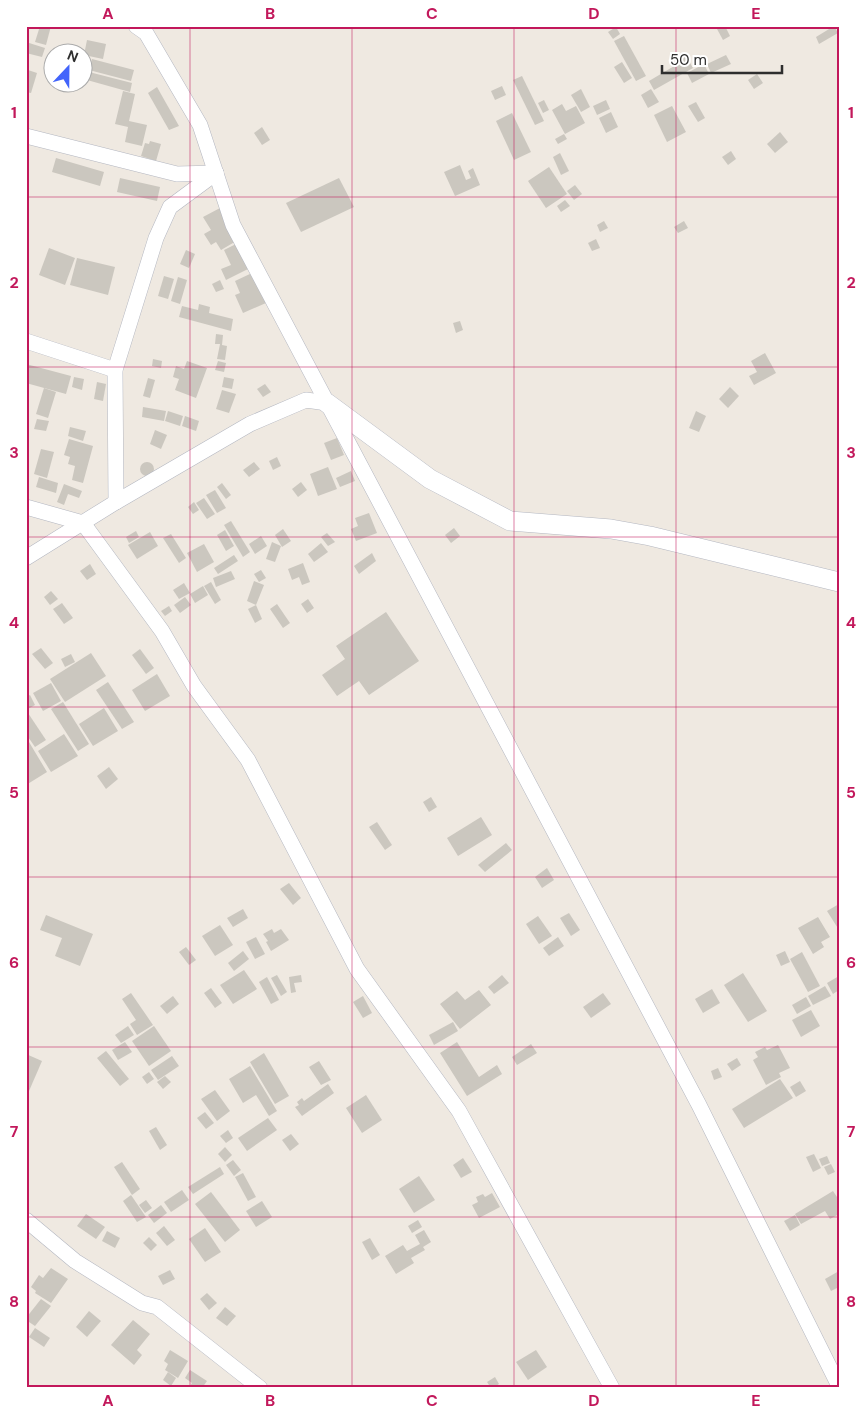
<svg xmlns="http://www.w3.org/2000/svg" width="865" height="1414" viewBox="0 0 865 1414" font-family="'DM Sans',sans-serif">
  <style>
    .building { fill: #cbc7bf }
    .lines { fill: none; stroke-linecap: round; stroke-linejoin: round }
    .minor-casing { stroke: #b4b7c1; stroke-width: 16 }
    .tertiary-casing { stroke: #b4b7c1; stroke-width: 20 }
    .minor { stroke: #fff; stroke-width: 15 }
    .tertiary { stroke: #fff; stroke-width: 19 }
    .grid { fill: none; stroke: #c2185b; stroke-width: 1; stroke-opacity: 0.55 }
    .neatline { fill: none; stroke: #c2185b; stroke-width: 2 }
    .grid-label { font-size: 16px; text-anchor: middle; font-weight: bold; fill: #c2185b }
  </style>
  <rect width="100%" height="100%" fill="#efe9e1"/>
  <g class="building">
    <path d="M40,26H51L46,45L35,42Z"/>
    <path d="M721,26H725L730,36L723,40L717,29Z"/>
    <path d="M834,26L838,33L819,44L816,37Z"/>
    <path d="M616,27L620,34L613,39L608,32Z"/>
    <path d="M624,36L646,76L636,81L614,41Z"/>
    <path d="M87,40L106,44L103,59L84,55Z"/>
    <path d="M26,42L45,48L42,57L26,53Z"/>
    <path d="M726,55L731,64L711,73L707,64Z"/>
    <path d="M686,56L693,68L654,90L649,81L681,62L680,60Z"/>
    <path d="M92,59L134,70L131,81L89,70Z"/>
    <path d="M622,62L632,78L624,83L614,67Z"/>
    <path d="M704,64L709,74L692,83L687,73Z"/>
    <path d="M28,70L37,73L31,93L26,92V77Z"/>
    <path d="M89,72L132,83L130,92L87,80Z"/>
    <path d="M757,74L763,83L754,89L748,80Z"/>
    <path d="M522,76L544,121L535,125L513,80Z"/>
    <path d="M502,86L506,95L495,100L491,91Z"/>
    <path d="M157,87L179,126L169,130L148,93Z"/>
    <path d="M581,89L590,107L581,112L571,95Z"/>
    <path d="M651,89L659,102L648,108L641,95Z"/>
    <path d="M123,91L135,94L129,121L147,125L142,146L125,142L128,127L115,124Z"/>
    <path d="M544,100L549,110L543,113L538,103Z"/>
    <path d="M606,100L610,109L597,115L593,106Z"/>
    <path d="M696,102L705,118L698,122L688,106Z"/>
    <path d="M562,104L566,111L576,106L585,123L565,134L552,110Z"/>
    <path d="M672,106L686,132L667,142L654,115Z"/>
    <path d="M611,112L618,127L606,133L599,118Z"/>
    <path d="M512,113L531,152L514,160L496,121Z"/>
    <path d="M262,127L270,140L262,145L254,133Z"/>
    <path d="M780,132L788,142L775,153L767,144Z"/>
    <path d="M564,134L567,139L558,144L555,139Z"/>
    <path d="M150,141L161,144L156,161L141,156L145,143L149,144Z"/>
    <path d="M731,151L736,159L728,165L722,157Z"/>
    <path d="M560,153L569,171L561,175L553,157Z"/>
    <path d="M56,158L104,172L100,186L52,172Z"/>
    <path d="M460,165L466,180L471,178L468,171L473,168L480,185L455,196L444,172Z"/>
    <path d="M549,167L567,194L546,208L528,181Z"/>
    <path d="M120,178L160,187L157,201L117,192Z"/>
    <path d="M339,178L354,207L301,232L286,203Z"/>
    <path d="M575,185L582,194L574,200L567,191Z"/>
    <path d="M565,200L570,206L561,212L557,206Z"/>
    <path d="M220,208L238,240L221,250L216,242L211,245L204,234L211,230L203,217Z"/>
    <path d="M604,221L608,228L600,232L597,225Z"/>
    <path d="M684,221L688,228L678,233L674,227Z"/>
    <path d="M596,239L600,248L592,251L588,243Z"/>
    <path d="M236,244L248,269L226,280L221,269L231,265L224,250Z"/>
    <path d="M49,248L75,258L65,285L39,275Z"/>
    <path d="M186,250L195,254L189,268L180,264Z"/>
    <path d="M77,258L115,267L108,295L70,285Z"/>
    <path d="M252,273L266,303L243,313L235,295L240,293L235,281Z"/>
    <path d="M164,276L174,279L168,299L158,296Z"/>
    <path d="M178,277L187,280L180,304L171,301Z"/>
    <path d="M220,280L224,289L216,292L212,284Z"/>
    <path d="M199,304L210,307L209,313L233,319L231,331L179,317L182,306L198,310Z"/>
    <path d="M460,321L463,330L456,333L453,323Z"/>
    <path d="M216,334L223,335L222,345L227,346L225,360L217,359L220,344H215Z"/>
    <path d="M765,353L776,373L754,385L749,376L757,372L751,361Z"/>
    <path d="M153,359L162,361L161,368L152,366Z"/>
    <path d="M187,361L207,368L196,398L175,390L179,379L173,377L176,366L184,369Z"/>
    <path d="M218,361L226,363L224,372L215,370Z"/>
    <path d="M26,364L71,376L66,394L26,383Z"/>
    <path d="M74,377L84,379L82,390L72,387Z"/>
    <path d="M224,377L234,379L232,389L222,387Z"/>
    <path d="M148,378L155,380L150,398L143,396Z"/>
    <path d="M97,382L106,384L103,401L94,399Z"/>
    <path d="M265,384L271,392L263,397L257,389Z"/>
    <path d="M730,387L739,396L728,408L719,399Z"/>
    <path d="M44,388L56,392L48,418L36,414Z"/>
    <path d="M222,390L236,394L229,413L216,409Z"/>
    <path d="M143,407L166,411L164,421L142,417Z"/>
    <path d="M168,411L183,416L180,426L165,421Z"/>
    <path d="M696,411L706,416L699,432L689,428Z"/>
    <path d="M185,416L199,421L196,431L182,426Z"/>
    <path d="M37,419L49,421L46,431L34,429Z"/>
    <path d="M70,427L86,431L83,441L68,436Z"/>
    <path d="M155,430L167,435L161,449L150,444Z"/>
    <path d="M337,438L344,455L331,460L324,443Z"/>
    <path d="M69,439L93,446L83,483L72,480L75,466L68,464L70,457L64,455Z"/>
    <path d="M41,449L54,452L47,478L34,474Z"/>
    <path d="M277,457L281,466L273,470L269,461Z"/>
    <circle cx="147" cy="469" r="7"/>
    <path d="M254,462L260,469L249,477L243,470Z"/>
    <path d="M328,467L337,489L318,496L310,474Z"/>
    <path d="M351,471L355,481L340,487L336,478Z"/>
    <path d="M39,477L58,483L56,493L36,487Z"/>
    <path d="M301,482L307,490L298,497L292,489Z"/>
    <path d="M222,483L231,495L226,499L217,487Z"/>
    <path d="M64,484L82,491L79,498L68,494L64,505L57,502Z"/>
    <path d="M215,490L226,508L217,513L206,495Z"/>
    <path d="M204,498L215,514L207,519L196,503Z"/>
    <path d="M194,502L199,510L193,514L188,507Z"/>
    <path d="M369,513L377,533L356,541L351,529L358,526L355,518Z"/>
    <path d="M231,521L250,552L243,557L224,525Z"/>
    <path d="M454,528L460,536L451,543L445,535Z"/>
    <path d="M283,529L291,541L282,547L275,535Z"/>
    <path d="M225,530L234,546L226,551L217,535Z"/>
    <path d="M136,531L139,537L129,543L126,537Z"/>
    <path d="M150,532L158,546L137,559L128,545Z"/>
    <path d="M327,533L335,542L328,546L321,537Z"/>
    <path d="M171,534L186,558L179,563L163,538Z"/>
    <path d="M261,536L267,546L255,554L249,544Z"/>
    <path d="M272,542L281,546L275,562L266,559Z"/>
    <path d="M321,543L328,552L314,562L308,554Z"/>
    <path d="M204,544L214,562L197,572L187,553Z"/>
    <path d="M372,553L376,561L359,574L354,566Z"/>
    <path d="M234,555L238,561L218,574L214,568Z"/>
    <path d="M303,563L310,582L302,585L299,577L292,580L288,569Z"/>
    <path d="M90,564L96,574L87,580L80,571Z"/>
    <path d="M261,570L266,578L259,582L254,574Z"/>
    <path d="M231,571L235,579L216,587L213,578Z"/>
    <path d="M254,581L264,585L256,605L247,601Z"/>
    <path d="M211,582L221,600L215,604L204,586Z"/>
    <path d="M184,583L190,593L179,599L173,590Z"/>
    <path d="M203,586L208,595L195,603L190,594Z"/>
    <path d="M51,591L58,599L50,605L44,597Z"/>
    <path d="M185,597L191,605L180,613L174,605Z"/>
    <path d="M308,599L314,608L307,613L301,604Z"/>
    <path d="M62,603L73,618L64,624L53,609Z"/>
    <path d="M277,604L290,623L283,628L270,609Z"/>
    <path d="M256,605L262,619L255,623L248,609Z"/>
    <path d="M169,606L172,611L165,616L161,611Z"/>
    <path d="M386,612L419,661L369,695L359,681L337,696L322,675L345,659L336,646Z"/>
    <path d="M41,648L53,663L45,669L32,654Z"/>
    <path d="M140,649L154,668L146,674L132,655Z"/>
    <path d="M91,653L106,676L65,702L50,679Z"/>
    <path d="M71,654L75,662L65,667L61,659Z"/>
    <path d="M157,674L170,696L145,711L132,690Z"/>
    <path d="M108,682L134,722L122,729L96,690Z"/>
    <path d="M51,683L61,701L43,711L33,693Z"/>
    <path d="M30,695L35,705L26,710V697Z"/>
    <path d="M63,702L89,744L78,751L51,709Z"/>
    <path d="M104,708L118,731L93,746L79,724Z"/>
    <path d="M28,713L46,740L35,747L26,734V714Z"/>
    <path d="M64,734L78,756L51,772L38,751Z"/>
    <path d="M26,737L47,772L26,785Z"/>
    <path d="M109,767L118,779L106,789L97,776Z"/>
    <path d="M431,797L437,807L429,812L423,802Z"/>
    <path d="M481,817L492,835L458,856L447,838Z"/>
    <path d="M377,822L392,845L385,850L369,827Z"/>
    <path d="M506,843L512,850L485,872L478,865Z"/>
    <path d="M547,868L554,880L542,888L535,877Z"/>
    <path d="M289,883L301,898L293,905L280,889Z"/>
    <path d="M839,904V930L827,911Z"/>
    <path d="M243,909L248,918L233,927L227,918Z"/>
    <path d="M569,913L580,930L571,936L560,918Z"/>
    <path d="M46,915L93,934L80,966L55,956L62,938L40,930Z"/>
    <path d="M538,916L552,936L539,944L526,924Z"/>
    <path d="M818,917L830,937L821,942L824,947L813,954L798,928Z"/>
    <path d="M220,925L233,945L215,956L202,936Z"/>
    <path d="M272,929L274,933L281,929L289,940L271,951L266,942L268,941L263,934Z"/>
    <path d="M256,937L265,954L255,959L246,942Z"/>
    <path d="M558,937L564,946L549,956L543,948Z"/>
    <path d="M186,947L196,960L189,965L179,952Z"/>
    <path d="M243,951L249,959L234,971L228,963Z"/>
    <path d="M785,951L790,962L781,966L776,955Z"/>
    <path d="M802,952L820,986L808,992L790,959Z"/>
    <path d="M244,970L257,989L233,1004L220,985Z"/>
    <path d="M743,973L767,1011L748,1022L724,985Z"/>
    <path d="M277,975L287,992L281,996L271,978Z"/>
    <path d="M301,975L302,982L294,983L296,992L291,993L289,977Z"/>
    <path d="M502,975L509,983L494,994L488,987Z"/>
    <path d="M839,976V990L833,994L827,983Z"/>
    <path d="M267,977L279,1000L271,1004L259,982Z"/>
    <path d="M825,986L831,996L813,1005L808,996Z"/>
    <path d="M211,988L222,1003L215,1008L204,993Z"/>
    <path d="M712,989L720,1003L703,1013L695,999Z"/>
    <path d="M479,990L491,1005L460,1029L440,1004L457,991L465,1000Z"/>
    <path d="M131,993L153,1025L137,1035L130,1024L136,1020L122,999Z"/>
    <path d="M603,993L611,1004L591,1018L583,1007Z"/>
    <path d="M173,996L179,1004L167,1014L160,1006Z"/>
    <path d="M363,996L372,1013L363,1018L353,1002Z"/>
    <path d="M806,997L811,1006L797,1014L792,1005Z"/>
    <path d="M811,1010L820,1026L801,1037L792,1020Z"/>
    <path d="M453,1022L458,1031L434,1045L429,1035Z"/>
    <path d="M128,1026L134,1035L121,1043L115,1035Z"/>
    <path d="M154,1026L171,1051L149,1066L132,1041Z"/>
    <path d="M125,1042L132,1052L118,1060L112,1050Z"/>
    <path d="M457,1042L479,1077L497,1065L502,1074L467,1096L440,1053Z"/>
    <path d="M531,1044L537,1053L517,1065L512,1057Z"/>
    <path d="M778,1045L790,1068L779,1073L781,1077L766,1085L753,1060L758,1057L755,1052L765,1047L767,1050Z"/>
    <path d="M106,1051L129,1079L120,1086L97,1058Z"/>
    <path d="M264,1053L289,1096L275,1104L250,1062Z"/>
    <path d="M26,1054L42,1061L29,1091L26,1090Z"/>
    <path d="M172,1056L179,1066L158,1080L151,1070Z"/>
    <path d="M737,1058L741,1065L732,1071L727,1064Z"/>
    <path d="M319,1061L331,1080L321,1085L309,1067Z"/>
    <path d="M250,1066L277,1111L269,1116L256,1095L243,1103L229,1079Z"/>
    <path d="M718,1068L722,1077L714,1080L711,1071Z"/>
    <path d="M149,1072L154,1079L147,1084L142,1077Z"/>
    <path d="M165,1076L171,1082L163,1089L157,1082Z"/>
    <path d="M780,1079L793,1098L744,1128L732,1109Z"/>
    <path d="M800,1081L806,1091L796,1097L790,1087Z"/>
    <path d="M328,1084L334,1093L302,1116L295,1107L299,1105L297,1102L302,1098L304,1101Z"/>
    <path d="M215,1090L230,1111L217,1121L201,1099Z"/>
    <path d="M366,1095L382,1120L362,1133L346,1108Z"/>
    <path d="M205,1112L214,1123L206,1129L197,1118Z"/>
    <path d="M268,1118L277,1130L247,1151L238,1138Z"/>
    <path d="M156,1127L167,1145L160,1150L149,1131Z"/>
    <path d="M228,1130L233,1138L226,1143L220,1136Z"/>
    <path d="M291,1134L299,1144L290,1151L282,1140Z"/>
    <path d="M225,1147L232,1155L225,1162L218,1154Z"/>
    <path d="M814,1154L821,1168L813,1172L806,1157Z"/>
    <path d="M827,1156L830,1163L822,1166L819,1159Z"/>
    <path d="M463,1158L472,1172L461,1178L453,1165Z"/>
    <path d="M233,1160L241,1170L234,1176L226,1165Z"/>
    <path d="M122,1162L140,1189L132,1195L114,1167Z"/>
    <path d="M831,1164L835,1172L828,1175L824,1167Z"/>
    <path d="M220,1167L224,1174L193,1194L188,1187Z"/>
    <path d="M243,1173L256,1197L248,1201L235,1177Z"/>
    <path d="M419,1176L435,1200L414,1213L399,1189Z"/>
    <path d="M182,1190L189,1200L171,1212L164,1202Z"/>
    <path d="M833,1191L839,1200V1214L830,1219L825,1211L801,1224L795,1214Z"/>
    <path d="M211,1192L240,1230L225,1242L195,1204Z"/>
    <path d="M492,1193L500,1207L479,1218L472,1205L478,1202L476,1197L483,1194L485,1197Z"/>
    <path d="M131,1195L146,1217L137,1222L123,1201Z"/>
    <path d="M146,1200L152,1208L145,1213L139,1205Z"/>
    <path d="M262,1201L272,1217L256,1227L246,1211Z"/>
    <path d="M161,1205L167,1213L154,1223L148,1215Z"/>
    <path d="M86,1214L105,1227L96,1239L77,1226Z"/>
    <path d="M795,1215L800,1225L790,1231L784,1221Z"/>
    <path d="M418,1220L422,1227L412,1233L408,1226Z"/>
    <path d="M164,1226L175,1240L167,1246L156,1233Z"/>
    <path d="M205,1228L221,1252L205,1262L189,1239Z"/>
    <path d="M424,1230L431,1242L423,1247L425,1250L411,1258L414,1263L396,1274L385,1256L403,1245L407,1251L420,1244L415,1235Z"/>
    <path d="M107,1231L120,1238L115,1248L102,1241Z"/>
    <path d="M149,1237L157,1245L151,1251L143,1243Z"/>
    <path d="M370,1238L380,1255L372,1260L362,1242Z"/>
    <path d="M51,1268L68,1279L51,1303L35,1293L36,1291L31,1287L39,1275L43,1278Z"/>
    <path d="M170,1270L175,1279L163,1285L158,1276Z"/>
    <path d="M839,1271V1287L831,1291L825,1279Z"/>
    <path d="M207,1293L217,1303L209,1310L200,1299Z"/>
    <path d="M41,1299L51,1306L35,1326L26,1320V1318Z"/>
    <path d="M225,1307L236,1316L227,1326L216,1318Z"/>
    <path d="M89,1311L101,1321L87,1337L76,1327Z"/>
    <path d="M133,1320L150,1334L137,1350L142,1355L134,1365L111,1345Z"/>
    <path d="M35,1328L50,1338L44,1347L29,1337Z"/>
    <path d="M170,1350L188,1361L178,1378L165,1370L168,1364L164,1361Z"/>
    <path d="M536,1350L547,1367L528,1380L516,1362Z"/>
    <path d="M190,1370L207,1381L202,1388H193L190,1386L192,1383L185,1378Z"/>
    <path d="M168,1372L176,1378L171,1386L163,1380Z"/>
    <path d="M495,1377L499,1384L493,1388H491L487,1382Z"/>
  </g>
  <g class="lines">
    <g class="minor-casing">
      <g id="minor">
        <path d="M136,26L146,33L200,125L233,225L699,1105L839,1386"/>
        <path d="M26,136L177,174L216,173"/>
        <path d="M26,341L115,370"/>
        <path d="M116,502L115,370L156,238L170,207L216,173"/>
        <path d="M26,507L83,523L162,631L194,686L248,760L357,969L459,1111L612,1388"/>
        <path d="M26,558L116,502L250,424L306,400L327,403"/>
        <path d="M26,1220L75,1261L142,1303L157,1307L260,1388"/>
      </g>
    </g>
    <g class="tertiary-casing">
      <path id="tertiary" d="M327,403L430,479L510,521L611,529L650,536L839,582"/>
    </g>
    <use href="#minor" class="minor"/>
    <use href="#tertiary" class="tertiary"/>
  </g>
  <path class="grid" d="M190,26V1388M352,26V1388M514,26V1388M676,26V1388M26,197H839M26,367H839M26,537H839M26,707H839M26,877H839M26,1047H839M26,1217H839"/>
  <rect width="865" height="1414" fill="none" stroke="#ffffff" stroke-width="55"/>
  <g transform="translate(68 68) rotate(22)"><circle r="24" fill="#ffffff" stroke="#ababab"/>
  <path d="M0-4L9 19L0 12L-9 19Z" fill="#4264fb"/>
  <text y="-8" font-size="14" font-weight="bold" text-anchor="middle" fill="#2e2e2e">N</text>
  </g>
  <path d="M662 65v8h120v-8" fill="none" stroke="#2e2e2e" stroke-width="2.5"/>
  <text x="670" y="65" font-size="15" fill="#2e2e2e" stroke="#ffffff" stroke-width="4" paint-order="stroke">50 m</text>
  <rect x="28" y="28" width="810" height="1358" class="neatline"/>
  <g class="grid-label">
    <text x="108" y="19">A</text>
    <text x="270" y="19">B</text>
    <text x="432" y="19">C</text>
    <text x="594" y="19">D</text>
    <text x="756" y="19">E</text>
    <text x="14" y="118">1</text>
    <text x="851" y="118">1</text>
    <text x="14" y="288">2</text>
    <text x="851" y="288">2</text>
    <text x="14" y="458">3</text>
    <text x="851" y="458">3</text>
    <text x="14" y="628">4</text>
    <text x="851" y="628">4</text>
    <text x="14" y="798">5</text>
    <text x="851" y="798">5</text>
    <text x="14" y="968">6</text>
    <text x="851" y="968">6</text>
    <text x="14" y="1137">7</text>
    <text x="851" y="1137">7</text>
    <text x="14" y="1307">8</text>
    <text x="851" y="1307">8</text>
    <text x="108" y="1406">A</text>
    <text x="270" y="1406">B</text>
    <text x="432" y="1406">C</text>
    <text x="594" y="1406">D</text>
    <text x="756" y="1406">E</text>
  </g>
</svg>
